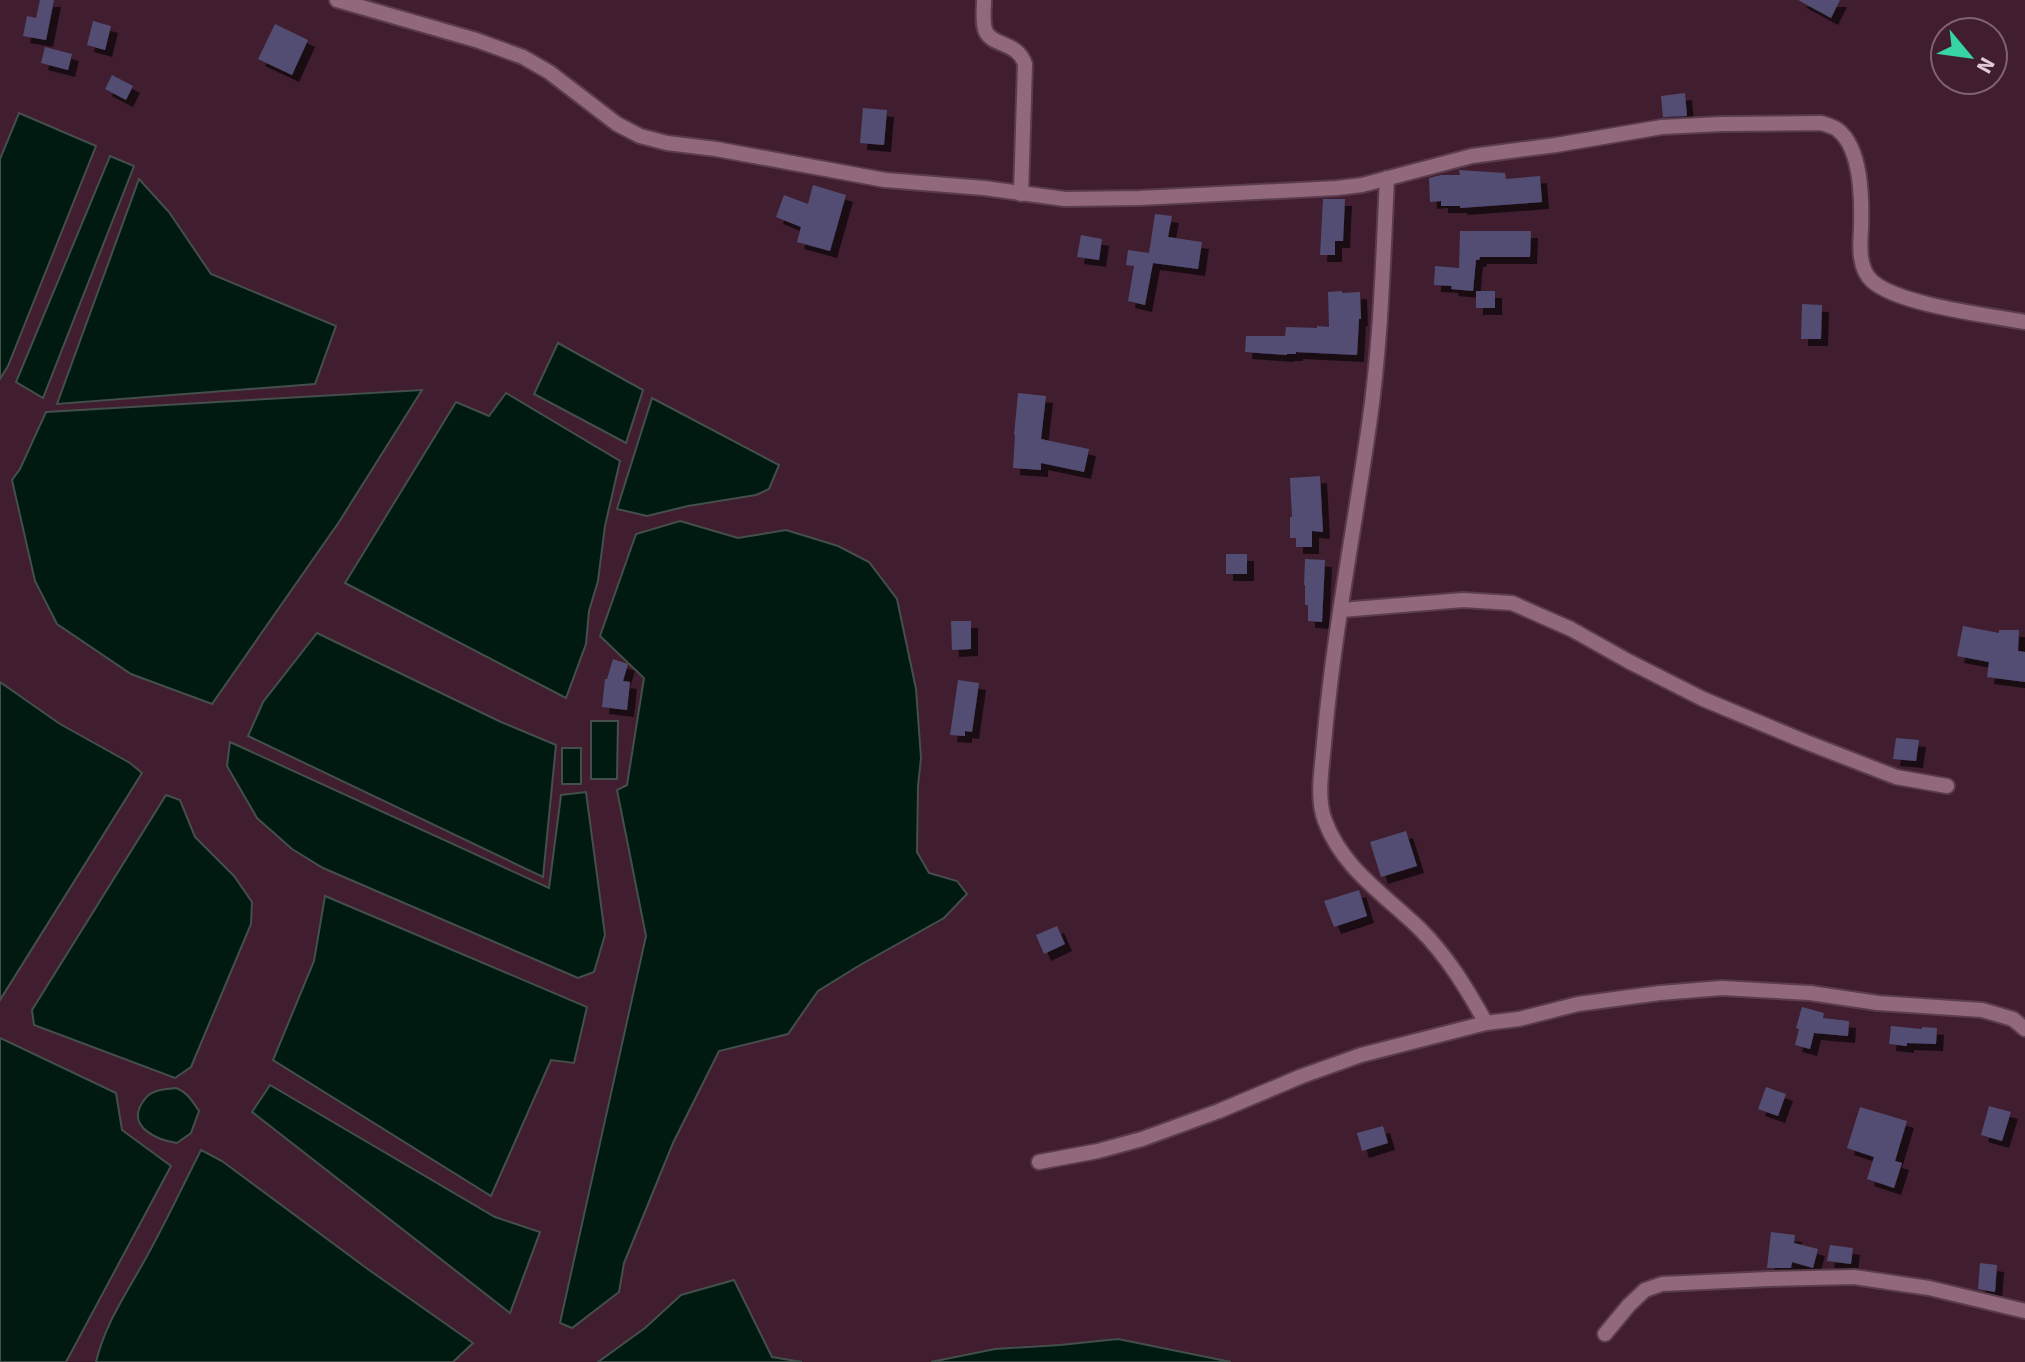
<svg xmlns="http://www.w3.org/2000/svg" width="2025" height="1362" viewBox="0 0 2025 1362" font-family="'Source Sans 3',sans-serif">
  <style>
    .water { fill: #001a11; stroke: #444f4c; stroke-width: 2 }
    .building { fill: #524e73; filter: url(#shadow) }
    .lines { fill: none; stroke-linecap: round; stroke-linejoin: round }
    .minor-casing { stroke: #5a3c4c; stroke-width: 18 }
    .minor { stroke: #92687d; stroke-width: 14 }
  </style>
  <defs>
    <filter id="shadow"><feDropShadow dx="7" dy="7" stdDeviation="0" flood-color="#0009"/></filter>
  </defs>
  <rect width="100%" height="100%" fill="#401d2f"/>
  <g class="water">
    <path d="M19,113L96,146L8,366L0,379V159Z"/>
    <path d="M110,156L134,166L43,398L16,382Z"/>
    <path d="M139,179L169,212L211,274L336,326L315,384L57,404Z"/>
    <path d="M558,343L643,390L626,443L534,394Z"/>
    <path d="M422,390L339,522L212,704L131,674L57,624L35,581L12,480L20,469L46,412Z"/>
    <path d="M506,393L620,461L605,526L598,581L589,611L586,644L566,698L345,583L456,402L489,416Z"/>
    <path d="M652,398L779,465L769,489L756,495L688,506L647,516L617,509Z"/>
    <path d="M680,521L738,538L786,530L838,546L869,562L897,599L916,689L921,758L918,786L917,852L929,873L957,881L967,894L944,918L860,965L818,991L788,1034L719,1051L673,1143L624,1263L619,1292L572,1328L560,1323L646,936L617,790L627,785L644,678L600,636L636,534Z"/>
    <path d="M317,633L501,722L556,745L543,877L248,736L263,702Z"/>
    <path d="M0,682L60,724L130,763L142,773L0,1000Z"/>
    <path d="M591,721H618L617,779H591Z"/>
    <path d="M230,742L549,888L561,795L586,792L605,935L594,972L578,978L323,868L292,849L257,818L227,766Z"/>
    <rect x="562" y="748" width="19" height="36"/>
    <path d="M166,795L180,800L195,837L234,876L252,902L251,924L191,1067L175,1078L34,1025L32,1010Z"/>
    <path d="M325,896L587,1007L574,1063L551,1060L491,1196L273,1060L314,961Z"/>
    <path d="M0,1038L116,1093L122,1130L171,1166L66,1362H0Z"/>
    <path d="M270,1085L495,1217L540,1232L510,1313L252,1112Z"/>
    <path d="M176,1088C187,1092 193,1102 199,1111L191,1133L177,1143C157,1140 127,1127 142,1103C146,1097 149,1093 157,1091C162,1089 170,1089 176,1088Z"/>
    <path d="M201,1150L222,1161L369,1270L473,1343L453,1362H96C104,1328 121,1302 138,1272C161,1233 180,1191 201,1150Z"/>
    <path d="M734,1280L772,1357L802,1362H598L645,1328L681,1295Z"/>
    <path d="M1118,1339L1231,1362H931L995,1349L1060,1345Z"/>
  </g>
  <g class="building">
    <path d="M40,0H54L46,40L23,36L27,16L36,18Z"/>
    <path d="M1798,0H1840L1831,18Z"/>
    <path d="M93,21L111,26L105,50L87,45Z"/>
    <path d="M275,24L308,40L292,75L258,59Z"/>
    <path d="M45,47L72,54L68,70L41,63Z"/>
    <path d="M112,75L133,86L126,100L105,89Z"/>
    <path d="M1685,93L1687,116L1663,117L1661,96Z"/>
    <path d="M863,108L887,110L884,145L860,143Z"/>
    <path d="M1459,170L1505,173L1506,179L1540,176L1542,202L1460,208V206H1441V201L1430,202L1429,178L1441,175H1460Z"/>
    <path d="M813,185L846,195L830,251L797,242L801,227L776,217L784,195L808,204Z"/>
    <path d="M1323,199H1345L1343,241H1335V255H1320Z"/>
    <path d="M1155,214L1172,216L1168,237L1202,242L1198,269L1153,263L1145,305L1128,301L1134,266L1126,265L1128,250L1149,253Z"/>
    <path d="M1460,231H1531L1530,257H1480L1479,260H1476L1473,291L1451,289L1452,286L1434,285L1435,266L1459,268Z"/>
    <path d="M1081,235L1102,239L1099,260L1077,257Z"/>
    <path d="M1342,291V293L1360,292L1361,319H1359L1357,355L1296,352V354H1287V355L1245,352L1246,336H1285L1286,327L1317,328V326L1329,327L1328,292Z"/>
    <rect x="1476" y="291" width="19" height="17"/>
    <path d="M1802,304L1822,305L1821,339H1801Z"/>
    <path d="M1018,393L1046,396L1041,439L1089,449L1084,472L1041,463V470L1013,468L1015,435H1014Z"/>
    <path d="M1320,476L1323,532L1312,531V547H1296V538H1290V517H1292L1290,478Z"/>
    <rect x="1226" y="554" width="21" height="20"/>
    <path d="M1305,559L1325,560L1322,622L1308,621V605H1305V585H1304Z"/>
    <path d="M951,621H971V649L952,650Z"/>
    <path d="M1963,626L1999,633V630H2019L2018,651L2025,652V682L1987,677L1989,662L1957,656Z"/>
    <path d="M613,659L628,664L623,681L630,682L627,710L602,707L605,679H607Z"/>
    <path d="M958,680L979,683L972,732L965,731V736L950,735Z"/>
    <path d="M1896,738L1919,740L1916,761L1893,759Z"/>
    <path d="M1406,831L1417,866L1381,877L1370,842Z"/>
    <path d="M1359,890L1367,916L1334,927L1324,901Z"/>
    <path d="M1057,926L1065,944L1044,954L1036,935Z"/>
    <path d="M1802,1007L1824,1013L1823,1018L1849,1021L1848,1036L1814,1033L1810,1049L1795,1045L1799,1029L1796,1028Z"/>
    <path d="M1891,1026L1922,1029V1027L1937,1028L1936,1044L1907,1043V1046L1889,1044Z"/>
    <path d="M1766,1087L1786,1094L1778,1116L1758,1109Z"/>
    <path d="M1989,1106L2011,1112L2002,1141L1981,1135Z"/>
    <path d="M1860,1107L1907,1121L1895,1161L1902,1163L1894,1188L1867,1179L1874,1157L1847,1148Z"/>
    <path d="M1383,1126L1388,1143L1362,1151L1357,1133Z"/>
    <path d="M1771,1232L1795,1235L1794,1243L1818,1249L1813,1268L1792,1262L1791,1268H1767Z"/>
    <path d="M1830,1245L1853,1248L1851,1264L1827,1261Z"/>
    <path d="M1980,1263L1997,1265L1995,1292L1978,1289Z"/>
  </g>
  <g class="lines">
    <g class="minor-casing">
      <g id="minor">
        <path d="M337,0L476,40L523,57L549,72L617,124L640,136L667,143L716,149L885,180L984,188L1065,199L1140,198L1337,188L1362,185L1472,156L1556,145L1662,127L1722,124L1821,123C1827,125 1833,126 1838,130C1862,149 1862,200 1861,229C1860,245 1858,268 1872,281C1899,305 1987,315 2025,322"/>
        <path d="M984,0C984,9 982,24 986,32C994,47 1017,41 1025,64L1021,194"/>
        <path d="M1387,178C1383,260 1381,344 1369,425C1354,531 1333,637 1324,743C1322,769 1316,797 1325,821C1343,869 1385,895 1420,929C1448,957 1467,989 1486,1023"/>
        <path d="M1341,610L1463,600L1512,603L1571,629L1628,661L1703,699L1806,742L1896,777L1947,786"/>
        <path d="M1039,1162L1098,1151L1142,1139L1219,1111L1302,1076L1361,1055L1486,1023L1519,1019L1578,1004L1660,993L1722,988L1810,993L1878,1003L1982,1010L2013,1019L2025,1029"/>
        <path d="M1605,1334L1629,1305L1645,1290L1662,1284L1769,1279L1854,1277L1929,1288L2025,1311"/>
      </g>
    </g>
    <use href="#minor" class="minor"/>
  </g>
  <g transform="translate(1969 56) rotate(119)"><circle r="38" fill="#401d2f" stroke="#816271" stroke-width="2"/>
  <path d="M0-6L14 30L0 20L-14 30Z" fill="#37d4a6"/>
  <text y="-12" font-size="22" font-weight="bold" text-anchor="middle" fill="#e2cad5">N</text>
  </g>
</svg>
